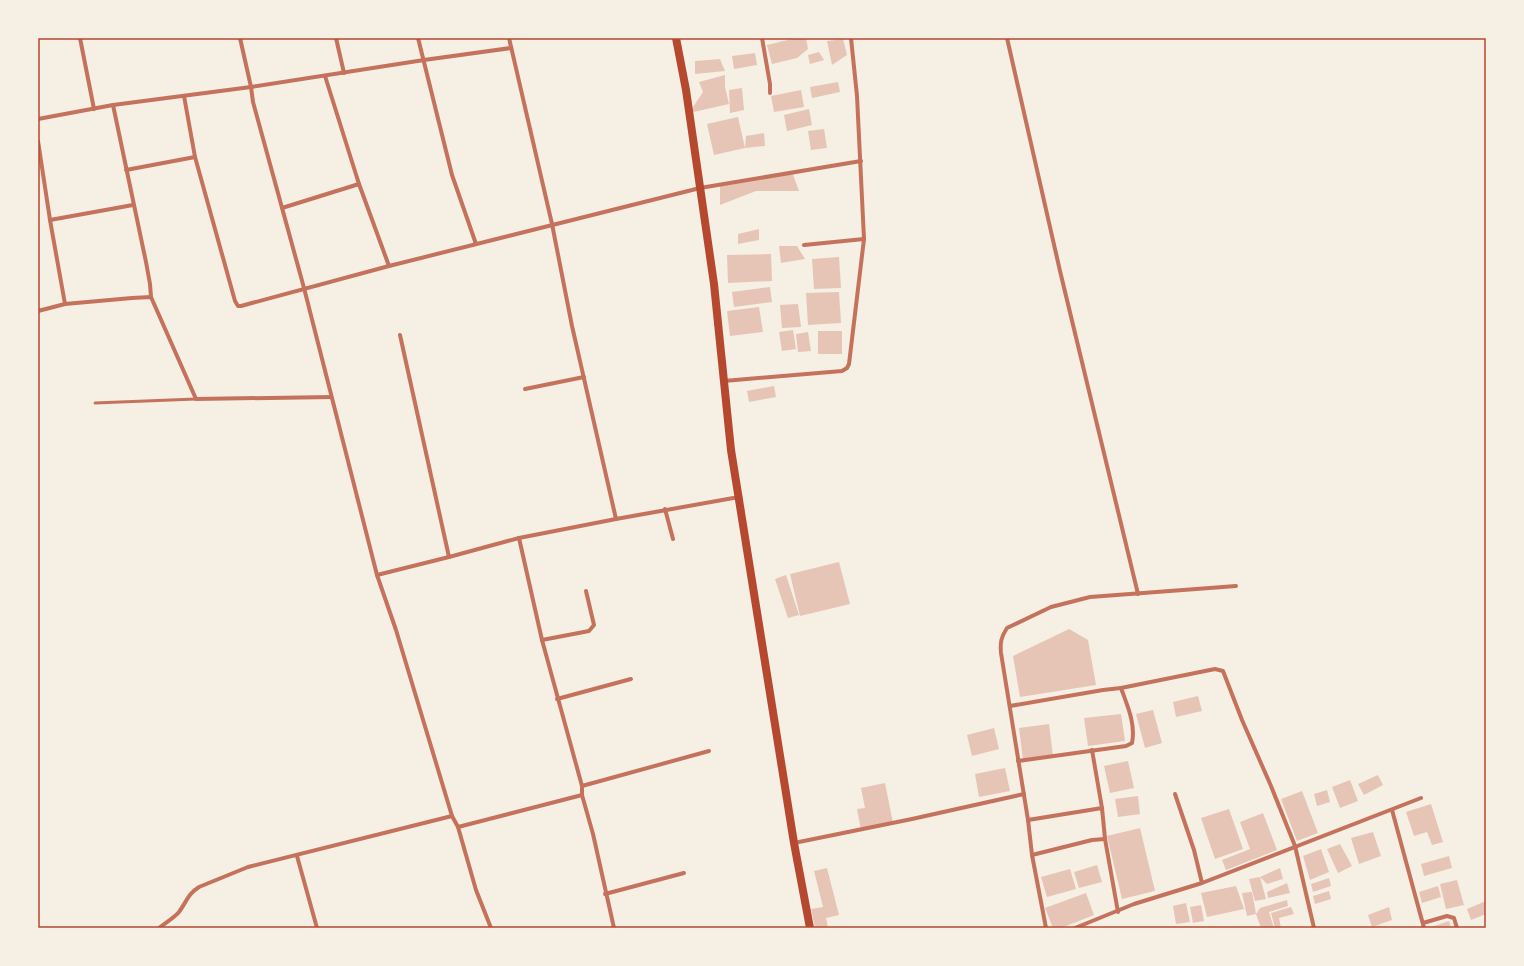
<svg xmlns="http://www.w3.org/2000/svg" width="1524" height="966" viewBox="0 0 1524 966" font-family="'Noto Serif',serif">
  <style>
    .building { fill: #e6c5b7 }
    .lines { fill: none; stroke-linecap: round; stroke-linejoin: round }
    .service { stroke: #c5725c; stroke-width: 3 }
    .minor { stroke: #c5725c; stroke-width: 4 }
    .secondary { stroke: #b5482f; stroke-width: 8 }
    .neatline { fill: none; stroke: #b5482f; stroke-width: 1.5 }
  </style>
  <rect width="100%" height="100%" fill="#f6efe4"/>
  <g class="building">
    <path d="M796,38H806L808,49L797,58L772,64L767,45Z"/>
    <path d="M843,39L847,55L832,65L827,41Z"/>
    <path d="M819,52L824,60L810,64L808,55Z"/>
    <path d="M755,53L757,65L734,69L732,56Z"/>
    <path d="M720,59L725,71L695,74V61Z"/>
    <path d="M725,75V87L729,104L689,113L703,92L699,82Z"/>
    <path d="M838,82L840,92L812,98L810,87Z"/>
    <path d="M742,88L744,110L730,113L729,90Z"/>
    <path d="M801,90L804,107L774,112L771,96Z"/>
    <path d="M809,109L812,125L787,131L784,115Z"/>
    <path d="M738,117L745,148L714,155L707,124Z"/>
    <path d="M824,129L827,148L811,150L808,131Z"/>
    <path d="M764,133L765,146L745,148L746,136Z"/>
    <path d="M792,172L799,191H756L720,205V185Z"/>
    <path d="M759,229V240L738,244V234Z"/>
    <path d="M779,246H797L805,259L781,263Z"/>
    <path d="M771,254L772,281L728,283L727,255Z"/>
    <path d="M839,257L841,288L814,289L812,259Z"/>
    <path d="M770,287L772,302L734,307L732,292Z"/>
    <path d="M839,292L841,323L808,325L806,293Z"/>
    <path d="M798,304L801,327L782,328L780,305Z"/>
    <path d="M759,307L763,332L730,336L727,311Z"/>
    <path d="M793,330L796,349L782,351L779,332Z"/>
    <rect x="818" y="331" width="24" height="23"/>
    <path d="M808,332L811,351L798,352L796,334Z"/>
    <path d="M774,386L776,397L749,402L747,391Z"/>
    <path d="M839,562L850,604L800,616L790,574Z"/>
    <path d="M786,575L799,615L788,618L775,579Z"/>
    <path d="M1069,629L1088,640L1096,685L1020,697L1013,656Z"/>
    <path d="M1198,696L1202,711L1176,717L1173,702Z"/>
    <path d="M1153,710L1162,743L1145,748L1136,714Z"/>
    <path d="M1121,714L1125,741L1088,746L1084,718Z"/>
    <path d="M1049,724L1053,756L1023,760L1019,728Z"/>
    <path d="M994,728L999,749L972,756L967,735Z"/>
    <path d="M1128,761L1134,788L1110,793L1104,766Z"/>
    <path d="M1005,768L1010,791L979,797L975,774Z"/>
    <path d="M1378,775L1383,785L1364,795L1358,784Z"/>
    <path d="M1350,780L1358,801L1340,808L1332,787Z"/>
    <path d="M885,783L893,823L861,830L857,809L865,808L861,788Z"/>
    <path d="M1327,790L1330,802L1317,806L1314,794Z"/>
    <path d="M1302,791L1318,833L1297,841L1281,799Z"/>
    <path d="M1138,796L1140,814L1118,817L1115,799Z"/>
    <path d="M1431,804L1443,842L1432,845L1427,832L1414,836L1406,812Z"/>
    <path d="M1229,809L1243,849L1215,859L1201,818Z"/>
    <path d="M1263,813L1277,850L1226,870L1222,860L1250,849L1240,822Z"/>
    <path d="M1140,828L1155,891L1122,899L1107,836Z"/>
    <path d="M1373,832L1381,856L1359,864L1351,838Z"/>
    <path d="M1340,844L1352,866L1338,873L1327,849Z"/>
    <path d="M1321,849L1329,872L1310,880L1303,856Z"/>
    <path d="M1449,856L1452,868L1424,876L1421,864Z"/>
    <path d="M1097,865L1102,882L1079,888L1074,872Z"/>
    <path d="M827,868L839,915L826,918L828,928H815L811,909L823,907L814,871Z"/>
    <path d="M1280,868L1283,879L1267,884L1260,877L1266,899L1255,901L1249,879L1260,877Z"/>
    <path d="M1070,869L1076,889L1047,897L1041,877Z"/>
    <path d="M1329,878L1331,886L1313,892L1311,884Z"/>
    <path d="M1457,880L1464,905L1446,909L1440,884Z"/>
    <path d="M1287,883L1290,893L1268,898L1267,892Z"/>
    <path d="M1236,886L1244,909L1207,917L1201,893Z"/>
    <path d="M1438,886L1441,897L1422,903L1419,892Z"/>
    <path d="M1329,891L1331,899L1315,904L1313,896Z"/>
    <path d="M1252,892L1256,914L1247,916L1242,893Z"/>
    <path d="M1086,893L1094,915L1061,928H1053L1045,908Z"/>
    <path d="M1287,900L1288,906L1269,912L1274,928H1261L1256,914L1260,908Z"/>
    <path d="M1486,901V914L1471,920L1467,909Z"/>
    <path d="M1186,903L1190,922L1176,924L1173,906Z"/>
    <path d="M1201,905L1204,921L1193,923L1190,907Z"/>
    <path d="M1291,907L1294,914L1279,918L1281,928H1275L1271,913Z"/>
    <path d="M1389,907L1392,920L1372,927L1368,915Z"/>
    <path d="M1449,921L1451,928H1428Z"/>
  </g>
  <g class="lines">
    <path class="service" d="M95,403L196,399"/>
    <g class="minor">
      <path d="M80,38L94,109"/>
      <path d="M240,38L251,87L253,102L304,288L377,575L396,630L452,816L458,827L476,890L491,928"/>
      <path d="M336,38L344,73"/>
      <path d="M418,38L452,175L476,244"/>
      <path d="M509,38L552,224L572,326L616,519L739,497"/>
      <path d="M762,38L770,84V93"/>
      <path d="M1007,38L1060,271L1138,594"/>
      <path d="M325,76L359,184L389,266"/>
      <path d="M184,96L195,157L235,301L238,306H241L389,266L700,188L861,161"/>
      <path d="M113,105L146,262L150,284L151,297"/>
      <path d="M38,119L113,105L251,87L424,60L511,48"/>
      <path d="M38,141L50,220L65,304L132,298L151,297L196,399L331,397"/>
      <path d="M126,170L195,157"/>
      <path d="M282,208L359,184"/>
      <path d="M50,220L133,205"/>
      <path d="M804,245L864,239"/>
      <path d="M38,311L65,304"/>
      <path d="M400,335L449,557"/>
      <path d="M724,381L842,371L847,368L849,364L864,239L857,96L851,38"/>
      <path d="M525,389L584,377"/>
      <path d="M665,509L673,539"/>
      <path d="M519,538L542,640L582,786V795L593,834L614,928"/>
      <path d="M377,575L449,557L519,538L616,519"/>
      <path d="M542,640L589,631L594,625L586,591"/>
      <path d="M1121,688L1215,669L1223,671L1242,720L1271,786L1295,846L1314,928"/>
      <path d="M557,699L631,679"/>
      <path d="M1010,706L1103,690L1121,688C1127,705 1136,724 1132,743L1126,746L1018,761"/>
      <path d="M582,786L709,751"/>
      <path d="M1175,794L1194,850L1202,883"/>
      <path d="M1102,808L1105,839L1118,912"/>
      <path d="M1392,810L1424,928"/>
      <path d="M1028,820L1102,808L1092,750"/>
      <path d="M458,827L582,795"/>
      <path d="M794,843L912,819L1024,794"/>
      <path d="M1032,855L1092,840L1105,839"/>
      <path d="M297,856L317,928"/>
      <path d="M605,894L684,873"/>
      <path d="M1423,923L1447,916L1454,918L1457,928"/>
      <path d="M159,928C165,923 174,918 179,912C187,901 188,894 199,887L248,867L452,816"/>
      <path d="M1046,928L1032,855L1028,820L1001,653C1000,643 1001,637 1007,628L1051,607L1090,597L1236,586"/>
      <path d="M1075,928L1134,904L1202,883L1421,798"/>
    </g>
    <path class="secondary" d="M676,38L686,90L714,284L731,450L794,843L810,928"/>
  </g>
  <rect width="1524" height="966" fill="none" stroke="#f6efe4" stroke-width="78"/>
  <rect x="39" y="39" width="1446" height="888" class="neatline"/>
</svg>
